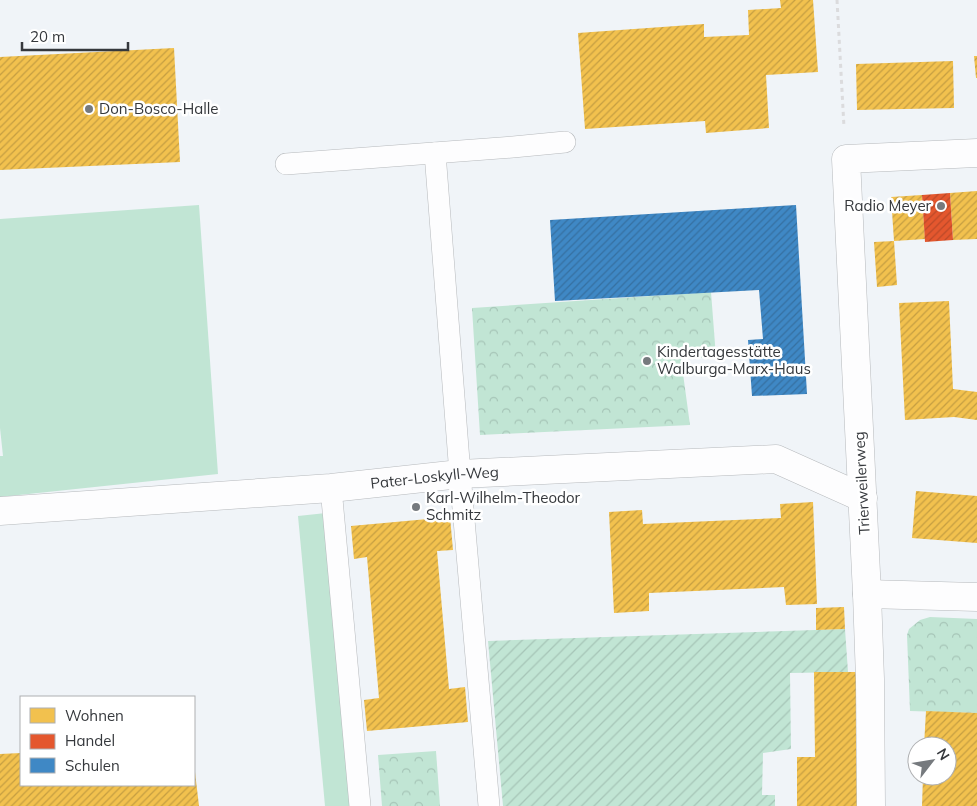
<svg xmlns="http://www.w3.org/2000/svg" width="977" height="806" viewBox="0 0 977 806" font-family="Mulish,sans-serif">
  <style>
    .grass { fill: #c1e5d4 }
    .park { fill: url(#park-crowns) }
    .garden { fill: url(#garden-furrows) }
    .homes { fill: url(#homes-hatch) }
    .shops { fill: url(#shops-hatch) }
    .schools { fill: url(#schools-hatch) }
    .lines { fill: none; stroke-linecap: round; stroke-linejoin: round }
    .service-casing { stroke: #b6b9bc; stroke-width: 22 }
    .minor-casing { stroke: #b6b9bc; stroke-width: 29 }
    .path { stroke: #dbdbdd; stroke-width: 3; stroke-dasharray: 4 4; stroke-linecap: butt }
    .service { stroke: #fdfdfe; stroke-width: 21 }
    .minor { stroke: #fdfdfe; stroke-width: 28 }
    .poi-dot { fill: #767a7e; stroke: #fff; stroke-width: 2 }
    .labels { text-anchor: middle; stroke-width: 5; stroke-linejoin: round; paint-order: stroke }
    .poi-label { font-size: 15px; fill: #35383c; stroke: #fff; text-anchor: start }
    .street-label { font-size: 15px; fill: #35383c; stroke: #fff }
  </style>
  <defs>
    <pattern id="park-crowns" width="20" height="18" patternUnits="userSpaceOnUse" patternTransform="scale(1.25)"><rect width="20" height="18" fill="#c1e5d4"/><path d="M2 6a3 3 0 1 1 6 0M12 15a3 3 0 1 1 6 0" fill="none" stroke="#a6c5b7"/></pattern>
    <pattern id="garden-furrows" width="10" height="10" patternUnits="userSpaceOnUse" patternTransform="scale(1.25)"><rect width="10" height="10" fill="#c1e5d4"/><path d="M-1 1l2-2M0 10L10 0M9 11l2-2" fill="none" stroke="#a6c5b7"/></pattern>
    <pattern id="homes-hatch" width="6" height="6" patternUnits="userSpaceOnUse" patternTransform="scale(1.25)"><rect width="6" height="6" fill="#f2c14e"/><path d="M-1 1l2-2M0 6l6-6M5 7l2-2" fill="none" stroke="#c59e42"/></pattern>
    <pattern id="shops-hatch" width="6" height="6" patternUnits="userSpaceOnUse" patternTransform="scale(1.25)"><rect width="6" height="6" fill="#e4572e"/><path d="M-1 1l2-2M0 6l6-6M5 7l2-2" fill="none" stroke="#ba4928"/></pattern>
    <pattern id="schools-hatch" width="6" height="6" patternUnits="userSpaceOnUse" patternTransform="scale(1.25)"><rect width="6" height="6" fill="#3f88c5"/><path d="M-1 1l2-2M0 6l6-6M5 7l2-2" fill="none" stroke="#3670a1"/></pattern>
  </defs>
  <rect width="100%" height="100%" fill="#f0f4f8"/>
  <g class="grass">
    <path d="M199,205L218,474L0,497V456H3L0,428V219Z"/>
    <path d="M326,513L353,806H325L298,516Z"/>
  </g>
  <g class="park">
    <path d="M711,292L716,357L681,359L690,425L480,435L472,308Z"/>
    <path d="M930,617L977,619V713L910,711L907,635L909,629L920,620Z"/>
    <path d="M436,751L440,806H382L378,755Z"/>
  </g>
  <path class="garden" d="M845,629L848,672L790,673L791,749L763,753L762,795H775V806H503L488,641Z"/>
  <g class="homes">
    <path d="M780,0H813L818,72L766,75L769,128L706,133L705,121L585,129L578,33L704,24V37L749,35L748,10L781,8Z"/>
    <path d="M174,48L180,162L0,170V57Z"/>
    <path d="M974,56H977V78H976Z"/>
    <path d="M953,61L954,108L857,110L856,64Z"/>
    <path d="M977,191V239L953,240L950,193Z"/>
    <path d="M922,195L925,239L894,241L891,197Z"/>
    <path d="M894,241L897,285L877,287L874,242Z"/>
    <path d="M949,301L953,389L977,392V420L954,417L905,420L899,303Z"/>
    <path d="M916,491L977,496V543L912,538Z"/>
    <path d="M813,502L817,604L786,605L784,587L649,593V611L614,613L609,512L642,510L643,524L781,518L780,504Z"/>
    <path d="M450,517L453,550L437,551L449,689L465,687L468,722L367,731L364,700L379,698L367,557L354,559L351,526Z"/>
    <path d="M844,607L845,629L816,630V608Z"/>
    <path d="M814,672H858L860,806H797V757H815Z"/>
    <path d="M926,711L977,713V806H922L923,776H947V746H924Z"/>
    <path d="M21,753V785H194V772H195L199,806H0V754Z"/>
  </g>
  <path class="shops" d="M950,193L953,240L925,242L922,195Z"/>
  <path class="schools" d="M796,205L807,394L752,396L748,340L763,339L759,290L555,301L550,220Z"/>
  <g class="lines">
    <g class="service-casing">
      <g id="service">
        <path d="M435,153L460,474L489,806"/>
        <path d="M286,164L513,147L565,142"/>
        <path d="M331,488L360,806"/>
      </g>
    </g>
    <g class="minor-casing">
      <g id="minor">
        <path id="s1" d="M0,511L331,488L460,474L776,459L863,498"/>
        <path d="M867,594L977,597"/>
        <path d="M871,806L870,679L867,594L846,159L977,153"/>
      </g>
    </g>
    <path class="path" d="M837,0L844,127"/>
    <use href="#service" class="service"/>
    <use href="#minor" class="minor"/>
  </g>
  <g class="poi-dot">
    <circle cx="89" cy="109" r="5"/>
    <circle cx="941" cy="206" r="5"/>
    <circle cx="647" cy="361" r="5"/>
    <circle cx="416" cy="507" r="5"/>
  </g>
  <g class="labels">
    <g class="poi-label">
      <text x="99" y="114">Don-Bosco-Halle</text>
      <text x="931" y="211" text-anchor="end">Radio Meyer</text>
      <text x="657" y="357">Kindertagesstätte<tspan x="657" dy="17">Walburga-Marx-Haus</tspan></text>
      <text x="426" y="503">Karl-Wilhelm-Theodor<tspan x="426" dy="17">Schmitz</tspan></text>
    </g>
    <g class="street-label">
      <text dy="5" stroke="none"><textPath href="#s1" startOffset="436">Pater-Loskyll-Weg</textPath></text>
      <text transform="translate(862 483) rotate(-93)" y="5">Trierweilerweg</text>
    </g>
  </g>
  <rect x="20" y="696" width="175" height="90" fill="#ffffff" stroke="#aeafb1"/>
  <rect x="30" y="708" width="25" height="15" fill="#f2c14e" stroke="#aeafb1"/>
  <text x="65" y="721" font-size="15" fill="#35383c">Wohnen</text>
  <rect x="30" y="734" width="25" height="15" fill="#e4572e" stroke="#aeafb1"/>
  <text x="65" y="746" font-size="15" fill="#35383c">Handel</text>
  <rect x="30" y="758" width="25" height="15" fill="#3f88c5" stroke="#aeafb1"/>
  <text x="65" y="771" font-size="15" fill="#35383c">Schulen</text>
  <g transform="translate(932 761) rotate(59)"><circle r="24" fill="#ffffff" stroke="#aeafb1"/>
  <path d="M0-4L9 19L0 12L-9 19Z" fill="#767a7e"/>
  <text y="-8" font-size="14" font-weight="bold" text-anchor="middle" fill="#35383c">N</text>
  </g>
  <path d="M22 42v8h106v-8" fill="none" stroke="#35383c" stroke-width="2.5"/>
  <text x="30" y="42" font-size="15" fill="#35383c" stroke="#ffffff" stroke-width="4" paint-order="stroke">20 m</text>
</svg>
